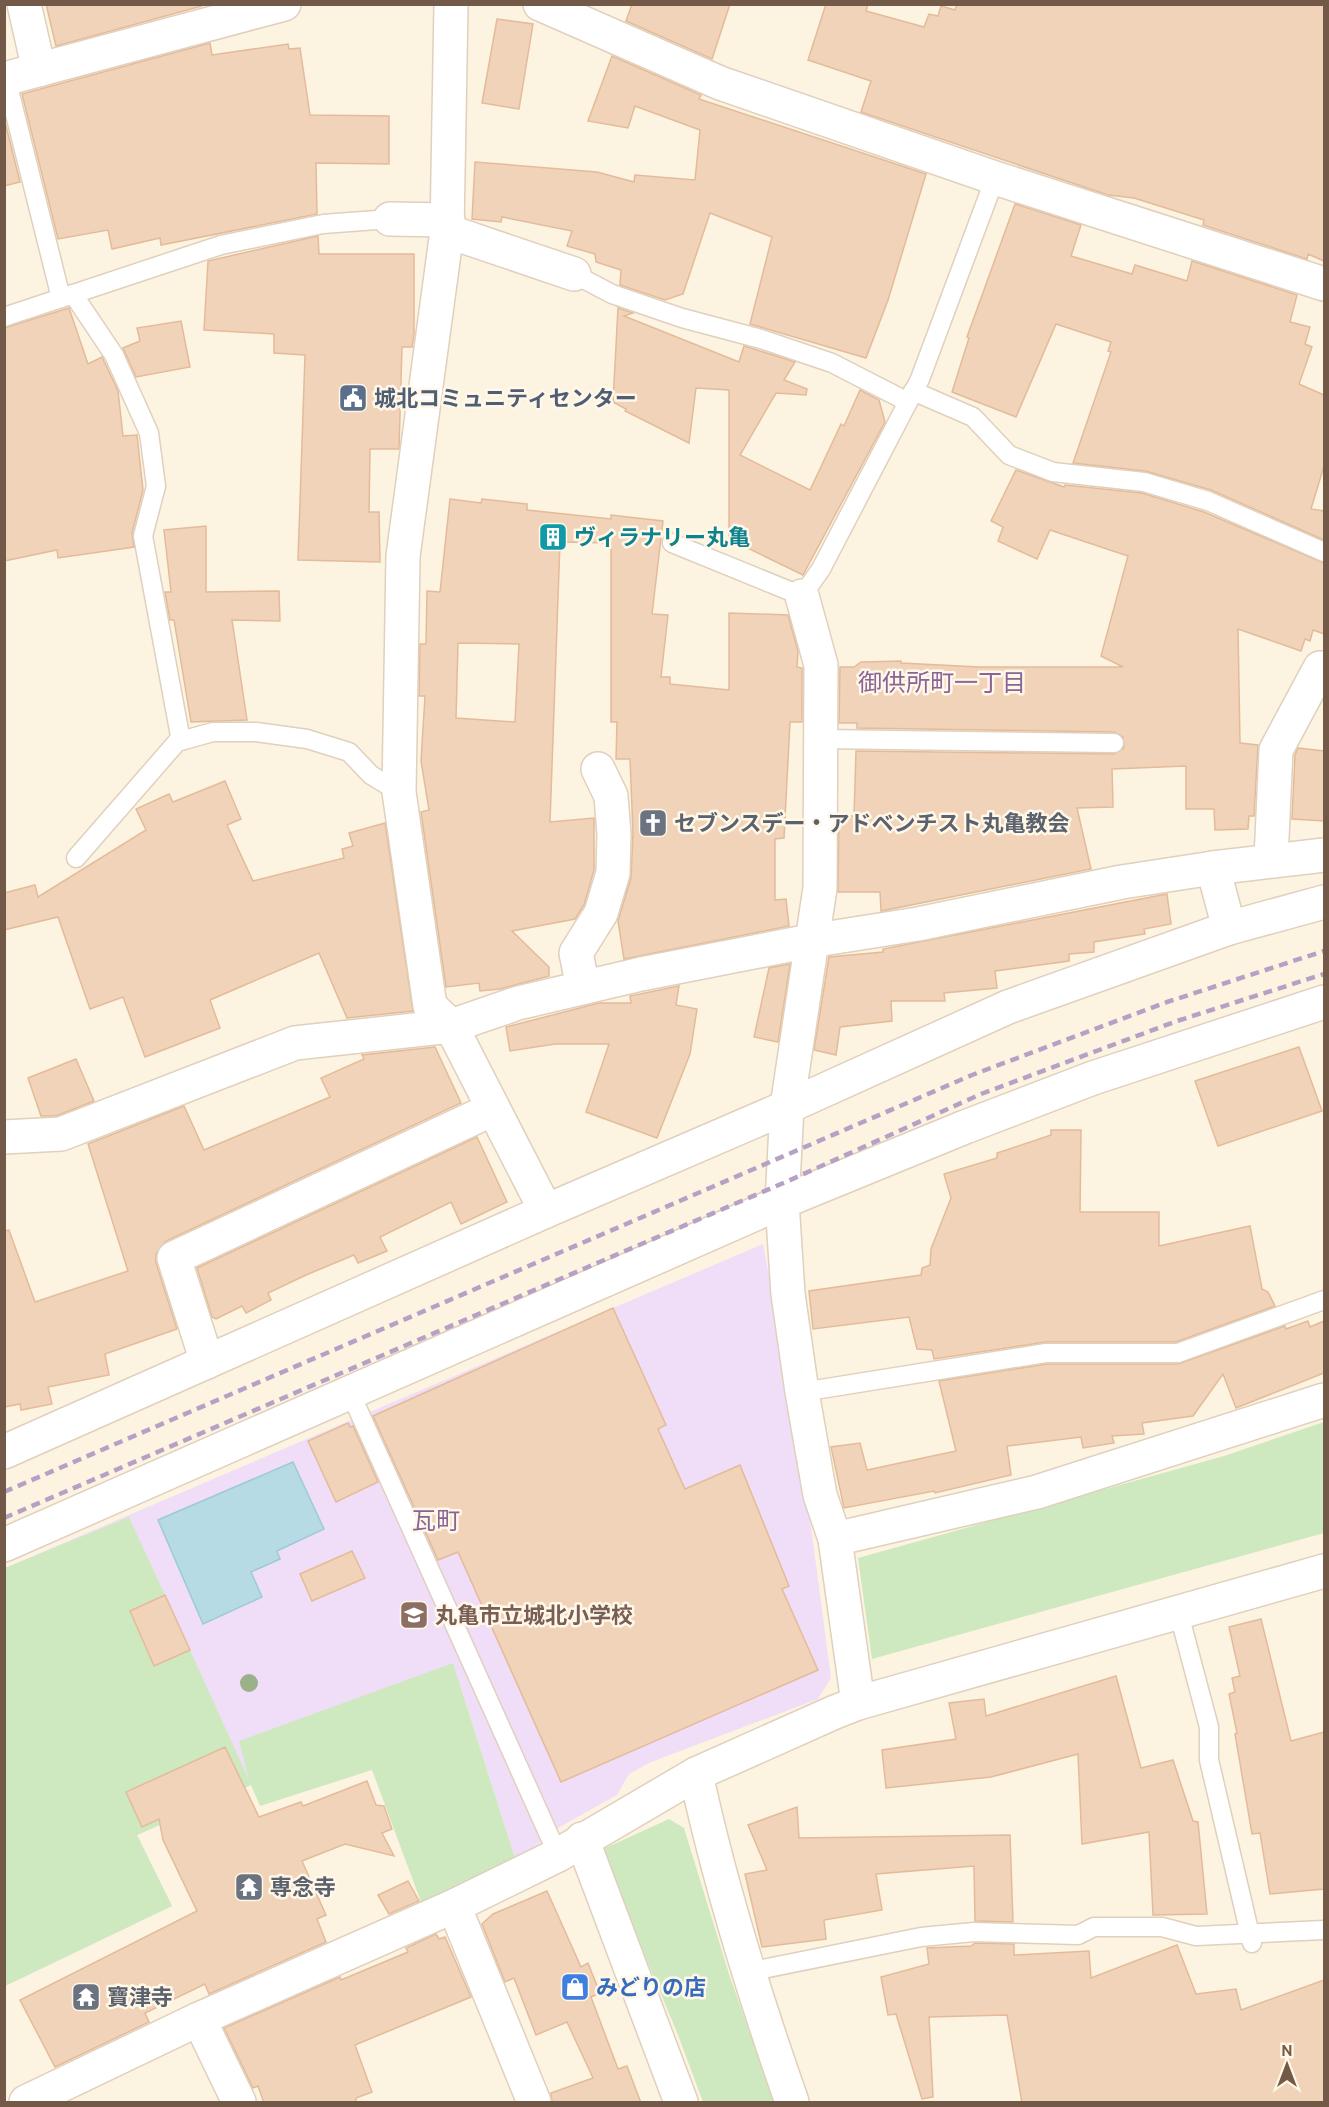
<svg xmlns="http://www.w3.org/2000/svg" width="1329" height="2107" viewBox="0 0 1329 2107" font-family="Cabin,'Noto Sans JP',sans-serif">
  <style>
    .education { fill: #f0def8 }
    .green { fill: #cee9c0 }
    .water { fill: #b6dbe5; stroke: #9ccad7; stroke-width: 1.5 }
    .building { fill: #f1d3b9; stroke: #e4bb99; stroke-width: 1.5; fill-rule: evenodd }
    .lines { fill: none; stroke-linecap: round; stroke-linejoin: round }
    .service-casing { stroke: #e0d0bd; stroke-width: 21 }
    .minor-casing { stroke: #e0d0bd; stroke-width: 36 }
    .service { stroke: #fff; stroke-width: 18 }
    .minor { stroke: #fff; stroke-width: 33 }
    .rail { stroke: #b6a1c5; stroke-width: 4.5; stroke-dasharray: 9 6; stroke-linecap: butt }
    .tree { fill: #9cb089 }
    .labels { text-anchor: middle; stroke-width: 5; stroke-linejoin: round; paint-order: stroke }
    .service-label { font-size: 22px; font-weight: bold; fill: #4e5e75; stroke: #fff7e7; text-anchor: start }
    .culture-label { font-size: 22px; font-weight: bold; fill: #0d838f; stroke: #fff7e7; text-anchor: start }
    .worship-label { font-size: 22px; font-weight: bold; fill: #5b616d; stroke: #fff7e7; text-anchor: start }
    .education-label { font-size: 22px; font-weight: bold; fill: #785e54; stroke: #fff7e7; text-anchor: start }
    .shop-label { font-size: 22px; font-weight: bold; fill: #366cbe; stroke: #fff7e7; text-anchor: start }
    .neighbourhood-label { font-size: 24px; fill: #896497; stroke: #fff7e7 }
  </style>
  <rect width="100%" height="100%" fill="#fcf3e1"/>
  <path class="education" d="M763,1244L799,1436L831,1678L818,1699L651,1762L629,1774L617,1795L558,1828L516,1861L453,1663L251,1785L137,1835L172,1906L5,1986V1568Z"/>
  <g class="green">
    <path d="M1324,1422V1533L872,1659L858,1558L1224,1456Z"/>
    <path d="M129,1517L165,1595L155,1666L190,1650L249,1780L239,1741L453,1663L516,1861L421,1902L372,1770L260,1806L251,1785L137,1835L172,1906L5,1986V1568Z"/>
    <path d="M669,1819L684,1828L729,1974L774,2102H703L678,2035L601,1850Z"/>
  </g>
  <path class="water" d="M293,1462L324,1529L277,1551L280,1559L251,1572L262,1597L203,1624L158,1520Z"/>
  <g class="building">
    <path d="M46,4H202V6L56,46Z"/>
    <path d="M632,4H730L712,59L626,21Z"/>
    <path d="M826,4H868L866,11L924,27L929,14L938,16L941,6L955,10L957,4H1324V261L1308,254L1307,259L1203,225L1204,220L1134,198L1108,195L861,112L871,81L808,60Z"/>
    <path d="M497,19L533,24L519,109L482,103Z"/>
    <path d="M210,43L212,55L288,44L289,49L300,48L310,115L389,116V164L316,163L317,214L161,245L160,238L112,249L108,230L58,239L22,94Z"/>
    <path d="M612,56L701,95L699,99L926,174L888,300L866,358L750,324L772,237L710,213L683,294L665,300L620,285L621,270L596,262L595,254L567,246L572,231L502,217L501,222L472,219L475,162L597,172L634,182L635,175L695,180L700,130L635,106L628,128L588,121Z"/>
    <path d="M4,118L20,182L4,186Z"/>
    <path d="M1015,204L1081,225L1071,256L1132,274L1135,265L1187,281L1192,261L1297,295L1290,322L1310,327L1305,344L1312,347L1299,384L1324,395V466L1311,509L1324,511V540L1211,490L1145,471L1073,463L1111,352L1108,351L1111,342L1056,324L1016,417L952,392L969,338L967,337Z"/>
    <path d="M318,236L319,254H414V334L412,347H402L399,449H370L369,512H379L380,562L298,560L305,355L274,353V334L204,330L208,261Z"/>
    <path d="M69,308L88,364L102,357L118,391L123,436L137,435L143,490L132,533L134,547L58,558L57,550L4,561V328Z"/>
    <path d="M618,308L633,313L624,316L739,362L744,346L795,362L784,380L807,389L806,395L776,393L740,455L810,490L841,424L844,426L860,390L879,400L885,422L803,575L729,539V390L696,388L689,443L625,411L626,409L613,402Z"/>
    <path d="M181,321L190,367L136,377L123,348L140,341L137,328Z"/>
    <path d="M1016,470L1064,487L1065,485L1142,493L1204,512L1324,563V634L1313,630L1310,641L1305,639L1301,651L1238,629L1240,743L1258,745L1254,816H1249L1248,829L1215,830L1214,809H1186V766L1112,769L1113,807L1077,808L1091,869L881,911L880,892H838L839,816H854L856,751L1114,754L1124,748L1123,737L1114,732L857,728V723H839L840,667H854L861,662L901,661V663L979,667H1123L1101,656L1128,556L1050,530L1037,559L998,541L1003,527L991,521Z"/>
    <path d="M450,499L481,503L482,499L527,504V510L611,519V515L663,521L652,614L668,615L661,677H670V684L729,690V613L788,615L798,651L797,667L802,668V722H790L784,838L775,839V900L786,899L789,926L624,959L618,921L631,878L633,833L630,759H616L617,722H611V543L560,542L550,822L594,818V870L584,905L575,919L512,931L549,967V976L500,989L480,991L479,983L446,987L421,812L429,810L421,761L425,696H419L420,644H426L427,591L440,592ZM458,643L519,644L515,722L456,718Z"/>
    <path d="M206,526V592L279,591L280,621L232,620L247,720L191,722L174,620H170L165,592H171L164,530Z"/>
    <path d="M1298,748L1324,751V821L1292,819L1295,755Z"/>
    <path d="M225,781L241,819L227,825L253,881L344,858L342,849L353,846L349,833L385,823L413,1011L347,1018L319,953L210,1000L220,1028L145,1057L123,997L90,1009L58,917L4,930V893L35,885L38,897L146,830L136,809L169,794L173,802Z"/>
    <path d="M1167,894L1171,924L1144,929L1145,934L1094,942V952L1069,954V961L995,971L997,988L944,993L945,1001H891L892,1021L840,1027L836,1055L814,1050L829,957L883,952V949Z"/>
    <path d="M790,964L778,1042L754,1037L769,968Z"/>
    <path d="M679,986L676,1005L697,1009L690,1054L657,1138L586,1112L609,1044H555L510,1051L506,1027L599,1003H631L630,996Z"/>
    <path d="M435,1047L461,1103L166,1241L156,1254V1263L177,1329L105,1354L109,1375L48,1387L52,1404L21,1410L20,1404L4,1407V1231L9,1230L35,1302L128,1271L88,1144L184,1106L204,1150L330,1097L321,1078L364,1059L362,1055Z"/>
    <path d="M1299,1047L1322,1111L1218,1146L1195,1081Z"/>
    <path d="M76,1059L94,1101L56,1116H41L28,1078Z"/>
    <path d="M1051,1130H1081L1080,1212H1159V1246L1250,1226L1262,1289L1268,1292L1275,1306L1176,1342H1046L934,1359L932,1350L917,1349L909,1317L813,1329L809,1291L921,1275L922,1268L930,1265L931,1249L951,1198L944,1174L997,1158V1153L1051,1135Z"/>
    <path d="M477,1137L507,1202L461,1224L451,1202L380,1237L387,1251L358,1263L354,1255L306,1275L268,1293L271,1300L246,1313L242,1306L216,1319L212,1317L197,1268Z"/>
    <path d="M613,1308L666,1425L658,1429L685,1489L740,1465L789,1586L782,1589L818,1670L561,1782L458,1552L438,1560L373,1416Z"/>
    <path d="M1308,1321L1310,1327L1324,1321V1373L1236,1408L1223,1374L1193,1416L1142,1423L1144,1434L1112,1436L1114,1443L1083,1448L1081,1437L1007,1446L1011,1475L935,1493L934,1491L844,1508L831,1447L860,1443L867,1470L956,1451L939,1381L1047,1364H1178L1285,1326L1286,1329Z"/>
    <path d="M348,1423L350,1427L353,1426L378,1482L336,1502L308,1441Z"/>
    <path d="M352,1551L365,1578L312,1601L300,1574Z"/>
    <path d="M165,1595L190,1650L154,1666L130,1611Z"/>
    <path d="M1261,1619L1291,1741L1324,1732V1889L1270,1894L1260,1833L1252,1834L1235,1734L1237,1733L1229,1694L1235,1692L1232,1678L1240,1676L1229,1627Z"/>
    <path d="M1116,1676L1141,1768L1173,1760L1193,1821L1198,1822L1207,1914L1153,1915L1149,1832L1082,1844L1078,1754L991,1777L886,1788L882,1750L956,1739L949,1703L984,1699L986,1716Z"/>
    <path d="M225,1747L259,1817L301,1802L303,1806L367,1781L376,1805L384,1806L392,1829L382,1833L394,1856L345,1844L302,1861L326,1915L317,1919L326,1942L209,1994L205,1984L145,2013L149,2022L55,2067L20,2000L197,1911L163,1840L159,1819L142,1827L126,1792Z"/>
    <path d="M797,1807L799,1838L1010,1835L1013,1922L975,1921L974,1866L876,1874L882,1910L824,1920L826,1939L762,1947L745,1874L767,1870L748,1825Z"/>
    <path d="M408,1881L419,1901L389,1914L378,1895Z"/>
    <path d="M547,1891L581,1967L588,1963L600,1993L591,1997L618,2069L627,2066L641,2103H552L551,2093L593,2078L567,2022L536,2035L514,1978L505,1982L482,1924L493,1914Z"/>
    <path d="M436,1934L439,1939L445,1937L471,1997L355,2045L372,2092L356,2098V2103H264L258,2086L253,2088L224,2028L340,1977L341,1980L408,1952L406,1948Z"/>
    <path d="M975,1943L1014,1944V1955L1089,1951L1091,1978L1177,1945L1196,1994L1236,1989L1241,2010L1324,1980V2103H1022L1007,2015L929,2017L933,2097L922,2099L896,2014L888,2015L881,1977L929,1964L927,1948L971,1946Z"/>
  </g>
  <g class="lines">
    <g class="service-casing">
      <g id="service">
        <path d="M6,78L61,298"/>
        <path d="M574,274L612,294L682,318L761,339L832,363L908,402"/>
        <path d="M73,294L114,355L149,433L156,486L143,536L181,741"/>
        <path d="M4,317L221,245L323,224L390,219"/>
        <path d="M913,391L973,417L1009,455L1053,472L1144,482L1208,501L1324,552"/>
        <path d="M672,543L802,596L821,569L920,379L995,178"/>
        <path d="M822,739L1114,743"/>
        <path d="M76,858L177,742L213,732H256L307,739L349,752L371,775L399,792"/>
        <path d="M350,1392L558,1855"/>
        <path d="M802,1392L1046,1353H1178L1324,1300"/>
        <path d="M1179,1614L1209,1727V1760L1252,1943"/>
        <path d="M748,1972L921,1937L974,1932L1078,1935L1094,1927H1162L1196,1936L1324,1930"/>
      </g>
    </g>
    <g class="minor-casing">
      <g id="minor">
        <path d="M24,4L39,70"/>
        <path d="M451,4L447,231L403,556L399,792L430,1006L451,1026L546,1211"/>
        <path d="M540,4L720,83L995,178L1324,284"/>
        <path d="M4,79L284,4"/>
        <path d="M390,219L448,220"/>
        <path d="M447,231L574,274"/>
        <path d="M802,596L821,665L820,888L787,1107L782,1202L788,1294L802,1392L820,1495L835,1539L858,1703"/>
        <path d="M1271,860L1276,750L1320,668"/>
        <path d="M1213,868L1229,928"/>
        <path d="M583,987L576,953L601,913L613,873L614,834L611,796L598,769"/>
        <path d="M4,1137L61,1134L295,1043L451,1026L518,1003L641,974L810,941L918,924L1122,882L1213,868L1324,855"/>
        <path d="M207,1362L174,1258L493,1109"/>
        <path d="M4,1452L546,1211L787,1107L1008,1007L1229,928L1324,902"/>
        <path d="M835,1539L1037,1492L1324,1400"/>
        <path d="M4,1545L782,1202L965,1127L1093,1078L1324,1002"/>
        <path d="M696,1774C720,1886 754,1994 792,2102"/>
        <path d="M582,1839L681,2102"/>
        <path d="M454,1906L534,2102"/>
        <path d="M199,2019L239,2102"/>
        <path d="M26,2102L199,2019L454,1906L558,1855L696,1774L835,1712L858,1703L1324,1571"/>
      </g>
    </g>
    <use href="#service" class="service"/>
    <use href="#minor" class="minor"/>
    <g class="rail">
      <path d="M4,1492L972,1075L1167,1002L1324,951"/>
      <path d="M4,1518L788,1181L981,1094L1177,1021L1324,974"/>
    </g>
  </g>
  <circle class="tree" cx="249" cy="1683" r="9"/>
  <defs>
    <g id="civic-square" transform="scale(1.5)"><rect x="-9" y="-9" width="18" height="18" rx="4" fill="#5c6f8a" stroke="#fff7e7"/><path d="M-.6-6.5H3V-4.5H.6V-3L4-1V1h2V6H-6V1h2V-1L-.6-3ZM-1.2 2.5V6h2.4V2.5Z" fill="#fff"/></g>
    <g id="building-square" transform="scale(1.5)"><rect x="-9" y="-9" width="18" height="18" rx="4" fill="#0f9aa8" stroke="#fff7e7"/><path d="M-4-6H4V6H1V3H-1V6H-4ZM-2.5-4.3h1.7v1.8h-1.7ZM.8-4.3h1.7v1.8H.8ZM-2.5-1h1.7V.8h-1.7ZM.8-1h1.7V.8H.8Z" fill="#fff"/></g>
    <g id="church-square" transform="scale(1.5)"><rect x="-9" y="-9" width="18" height="18" rx="4" fill="#6b7280" stroke="#fff7e7"/><path d="M-1.2-6h2.4v3.5h3.3v2.4h-3.3V6h-2.4V-.1h-3.3v-2.4h3.3Z" fill="#fff"/></g>
    <g id="school-square" transform="scale(1.5)"><rect x="-9" y="-9" width="18" height="18" rx="4" fill="#8d6e63" stroke="#fff7e7"/><path d="M0-5L7-2L0 1L-7-2ZM-4 1L0 2.5L4 1V4Q0 6-4 4Z" fill="#fff"/></g>
    <g id="temple-square" transform="scale(1.5)"><rect x="-9" y="-9" width="18" height="18" rx="4" fill="#6b7280" stroke="#fff7e7"/><path d="M0-6L5-2H3V0L6.5 2.5H4V6H1.5V3h-3V6H-4V2.5H-6.5L-3 0V-2H-5Z" fill="#fff"/></g>
    <g id="shop-square" transform="scale(1.5)"><rect x="-9" y="-9" width="18" height="18" rx="4" fill="#3f7fe0" stroke="#fff7e7"/><path d="M-5-2.5h2.3a2.7 3.5 0 0 1 5.4 0H5L5.5 6h-11ZM-1.5-2.5h3a1.5 2.3 0 0 0-3 0Z" fill="#fff"/></g>
  </defs>
  <g fill-rule="evenodd">
    <use href="#civic-square" x="353" y="398"/>
    <use href="#building-square" x="553" y="537"/>
    <use href="#church-square" x="653" y="823"/>
    <use href="#school-square" x="414" y="1615"/>
    <use href="#temple-square" x="249" y="1887"/>
    <use href="#shop-square" x="575" y="1987"/>
    <use href="#temple-square" x="86" y="1997"/>
  </g>
  <g class="labels">
    <g class="service-label">
      <text x="374" y="406">城北コミュニティセンター</text>
    </g>
    <g class="culture-label">
      <text x="574" y="545">ヴィラナリー丸亀</text>
    </g>
    <g class="worship-label">
      <text x="674" y="831">セブンスデー・アドベンチスト丸亀教会</text>
      <text x="270" y="1895">専念寺</text>
      <text x="107" y="2005">寶津寺</text>
    </g>
    <g class="education-label">
      <text x="435" y="1623">丸亀市立城北小学校</text>
    </g>
    <g class="shop-label">
      <text x="596" y="1995">みどりの店</text>
    </g>
    <g class="neighbourhood-label">
      <text x="942" y="691">御供所町一丁目</text>
      <text x="436" y="1529">瓦町</text>
    </g>
  </g>
  <rect width="1329" height="2107" fill="none" stroke="#735a48" stroke-width="12"/>
  <g transform="translate(1287 2065)" stroke="#fff7e7" stroke-width="4.5" paint-order="stroke">
  <path d="M0-4.5L10 22L0 15L-10 22Z" fill="#735a48"/>
  <text y="-9" font-size="16" font-weight="bold" text-anchor="middle" fill="#735a48">N</text>
  </g>
</svg>
